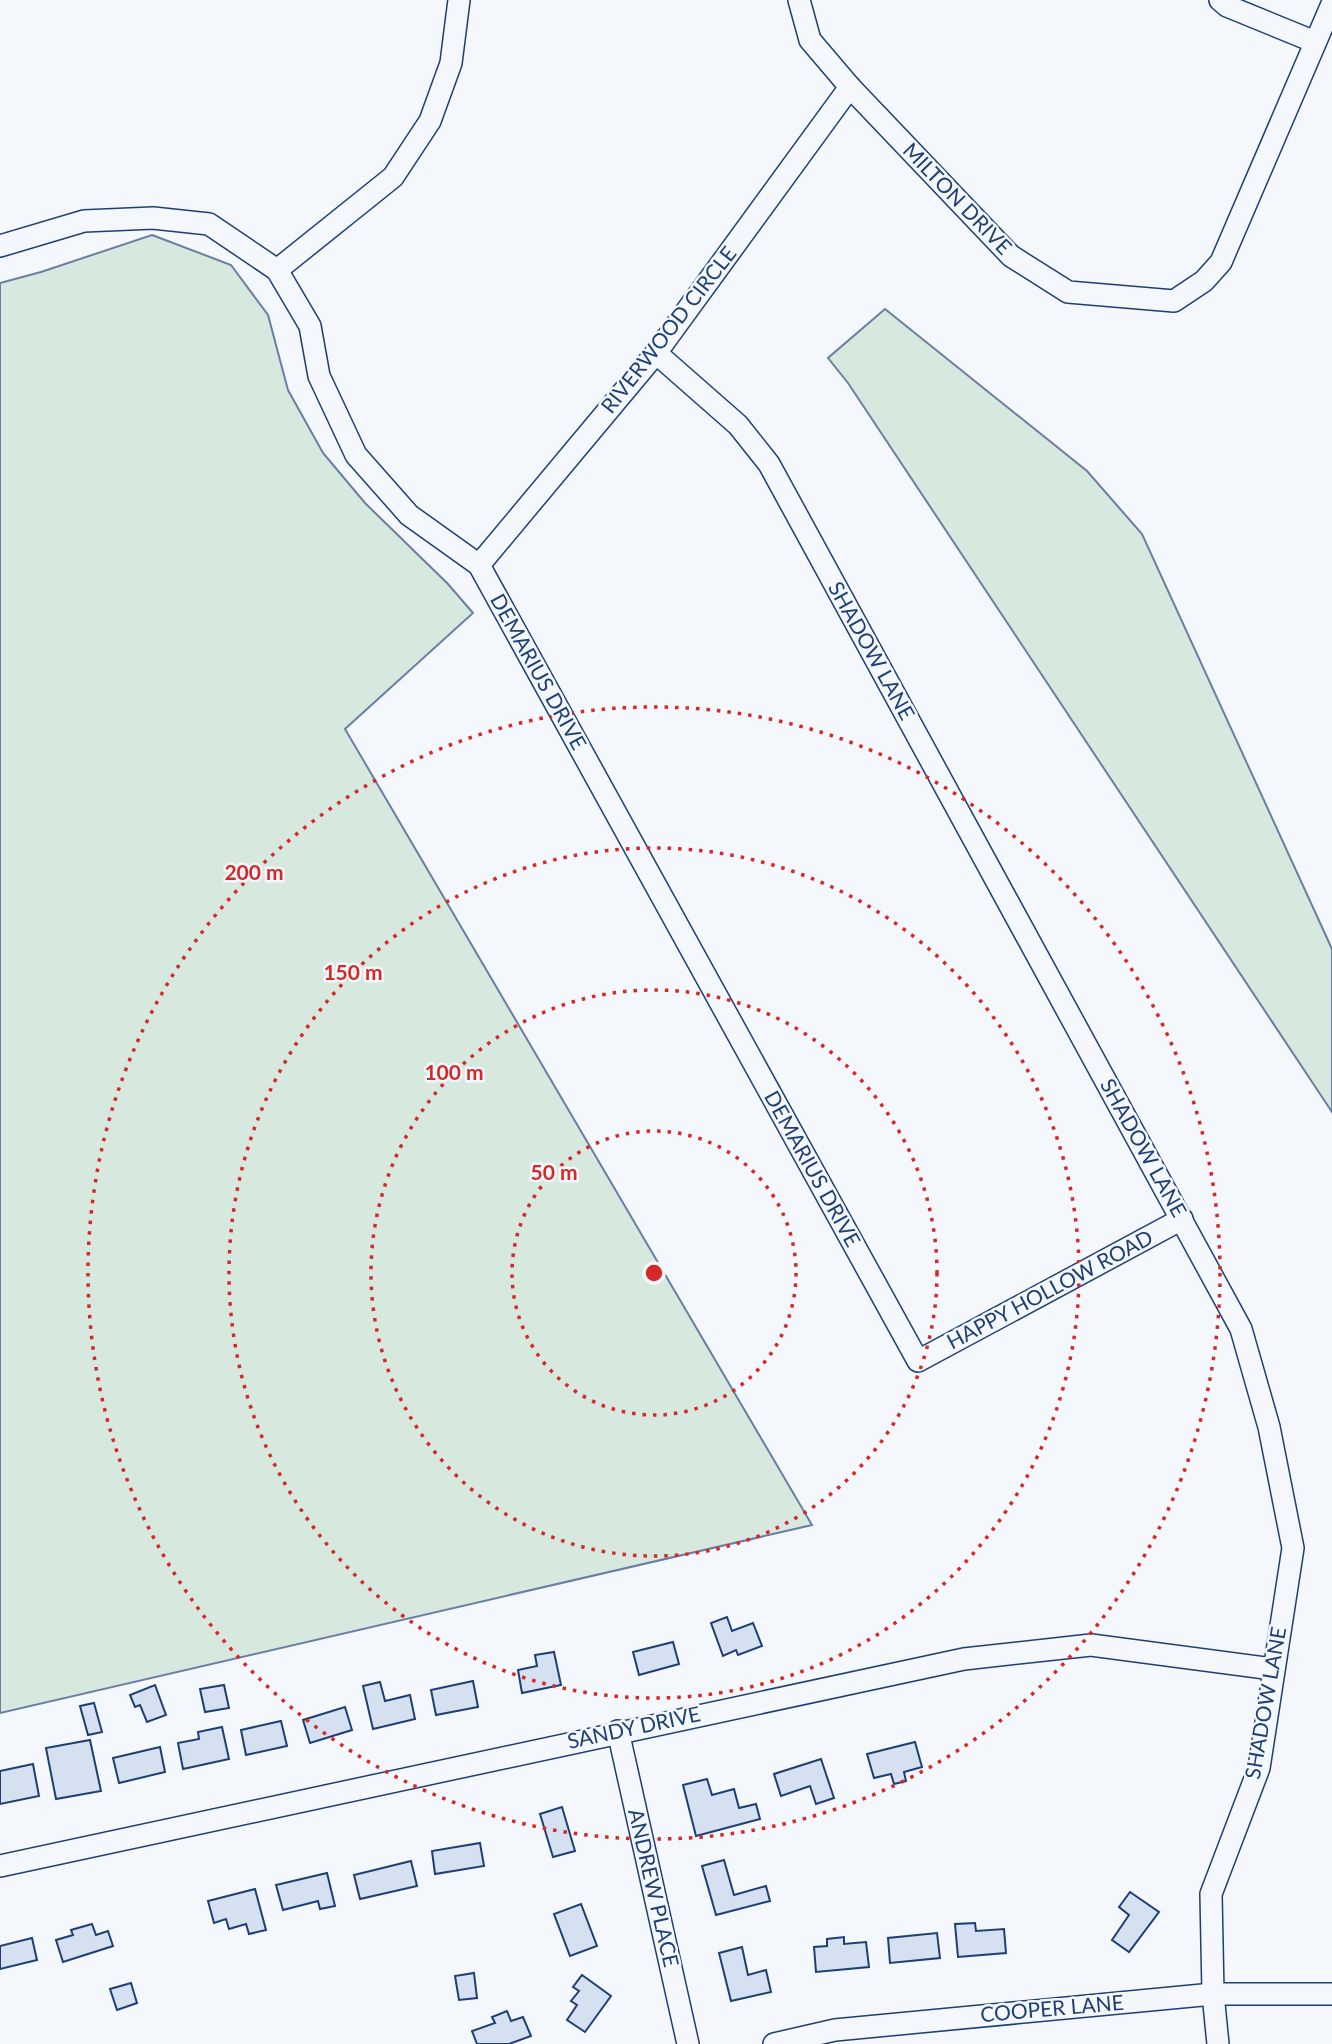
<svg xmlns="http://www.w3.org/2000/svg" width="1332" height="2044" viewBox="0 0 1332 2044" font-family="Lato,sans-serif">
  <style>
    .green { fill: #d7e8df; stroke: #687fa3; stroke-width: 2 }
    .building { fill: #d5e0f0; stroke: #1d3f73; stroke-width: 2 }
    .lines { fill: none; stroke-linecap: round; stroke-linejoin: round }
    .minor-casing { stroke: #1d3f73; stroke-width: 24 }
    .minor { stroke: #f4f7fb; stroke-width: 21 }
    .ring { fill: none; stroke: #d62828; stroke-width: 3.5; stroke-dasharray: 3.5 7 }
    .labels { text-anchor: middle; stroke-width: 5; stroke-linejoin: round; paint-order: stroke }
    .street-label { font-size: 21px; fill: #1d3f73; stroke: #f4f7fb }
    .centre { fill: #d62828; stroke: #f4f7fb; stroke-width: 3.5 }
    .ring-label { font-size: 21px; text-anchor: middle; font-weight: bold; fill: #d62828; stroke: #f4f7fb; stroke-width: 5; stroke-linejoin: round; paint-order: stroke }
  </style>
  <rect width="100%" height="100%" fill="#f4f7fb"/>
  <g class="green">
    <path d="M152,235L231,265L268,315L288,390L323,453L365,503L448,584L473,613L345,729L812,1525L0,1713V283L41,272Z"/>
    <path d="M885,309L1087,471L1142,534L1332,949V1112L848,383L828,358Z"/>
  </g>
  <g class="building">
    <path d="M727,1617L732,1631L753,1623L762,1646L738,1655L736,1650L723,1656L711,1623Z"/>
    <path d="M673,1642L679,1664L639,1675L633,1652Z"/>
    <path d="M554,1652L561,1685L522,1693L518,1670L537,1666L535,1655Z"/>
    <path d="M473,1681L478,1707L436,1715L431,1690Z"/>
    <path d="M380,1682L385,1701L410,1695L415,1719L373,1729L363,1686Z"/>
    <path d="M155,1685L166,1715L147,1722L140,1705L135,1707L130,1695Z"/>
    <path d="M224,1685L229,1708L205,1712L200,1689Z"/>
    <path d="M94,1703L102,1732L88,1735L80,1706Z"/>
    <path d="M345,1707L352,1730L310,1743L303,1720Z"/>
    <path d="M281,1721L287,1746L246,1755L241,1730Z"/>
    <path d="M222,1727L229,1759L183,1769L178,1743L199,1739L198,1732Z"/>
    <path d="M90,1740L101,1791L56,1799L46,1748Z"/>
    <path d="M915,1742L922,1767L904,1772L906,1781L894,1784L891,1774L874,1778L867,1754Z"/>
    <path d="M160,1747L165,1772L119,1783L113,1758Z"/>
    <path d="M821,1759L834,1798L816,1804L810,1786L781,1796L774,1774Z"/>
    <path d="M33,1764L39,1796L0,1804V1771Z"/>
    <path d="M707,1779L712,1795L734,1789L739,1808L756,1804L760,1819L696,1836L683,1785Z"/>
    <path d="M562,1807L575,1851L553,1857L540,1814Z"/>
    <path d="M480,1843L484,1866L435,1874L432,1851Z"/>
    <path d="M724,1860L734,1895L766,1886L770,1901L716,1915L702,1866Z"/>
    <path d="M411,1861L417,1886L360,1899L354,1875Z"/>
    <path d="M327,1873L335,1906L320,1909L318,1901L283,1910L276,1885Z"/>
    <path d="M255,1889L266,1930L249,1934L246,1924L229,1929L226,1919L214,1923L208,1901Z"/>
    <path d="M1130,1892L1159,1912L1129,1952L1112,1940L1129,1915L1119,1907Z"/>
    <path d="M581,1904L597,1946L570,1956L554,1914Z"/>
    <path d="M975,1923L976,1931L1004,1929L1006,1953L958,1957L955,1924Z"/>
    <path d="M92,1924L96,1935L108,1931L113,1946L63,1962L56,1940L73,1935L71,1930Z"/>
    <path d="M937,1933L940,1958L890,1963L888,1938Z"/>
    <path d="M844,1937V1944L866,1942L869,1967L816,1972L814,1947L827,1946V1939Z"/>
    <path d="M32,1938L37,1960L0,1969V1946Z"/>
    <path d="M742,1947L748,1975L766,1970L771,1992L731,2001L719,1953Z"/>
    <path d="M474,1973L477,1998L459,2000L455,1976Z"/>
    <path d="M582,1975L611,1996L585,2032L567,2020L577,2005L571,2001L579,1991L573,1987Z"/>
    <path d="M131,1983L137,2003L117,2010L110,1989Z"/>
    <path d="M507,2011L511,2021L523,2017L531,2036L509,2044H477L472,2031L495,2023L492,2017Z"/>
  </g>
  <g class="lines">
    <g class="minor-casing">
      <g id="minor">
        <path d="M799,0L810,40L850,87L1011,256L1068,292L1174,301L1204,281L1221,262L1332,4"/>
        <path d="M1220,0L1227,6L1315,42"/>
        <path d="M0,246L84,221L153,218L209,224L277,270L310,326L319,376L356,455L409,515L479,565L918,1361L1182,1219"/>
        <path d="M277,270L393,177L430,121L451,63L459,0"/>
        <path d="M656,353L738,425L769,464L1241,1329L1269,1427L1293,1548L1259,1768L1211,1894L1213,1994L1218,2044"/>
        <path d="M479,565L656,353L850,87"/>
        <path d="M618,1731L688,2044"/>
        <path d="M0,1866L964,1659L1091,1645L1273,1669"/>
        <path d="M774,2044L835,2030L1213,1994H1332"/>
      </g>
    </g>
    <use href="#minor" class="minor"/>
  </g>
  <g class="ring">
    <circle cx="654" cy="1273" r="142"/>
    <circle cx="654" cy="1273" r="283"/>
    <circle cx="654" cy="1273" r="425"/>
    <circle cx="654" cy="1273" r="566"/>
  </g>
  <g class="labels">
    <g class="street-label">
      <text transform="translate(957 199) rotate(46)" y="7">MILTON DRIVE</text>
      <text transform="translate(669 330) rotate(-52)" y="7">RIVERWOOD CIRCLE</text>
      <text transform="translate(871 651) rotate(61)" y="7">SHADOW LANE</text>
      <text transform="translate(538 672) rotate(61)" y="7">DEMARIUS DRIVE</text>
      <text transform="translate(1143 1148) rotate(61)" y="7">SHADOW LANE</text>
      <text transform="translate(812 1169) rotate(61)" y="7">DEMARIUS DRIVE</text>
      <text transform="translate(1050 1290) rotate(-28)" y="7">HAPPY HOLLOW ROAD</text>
      <text transform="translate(1266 1703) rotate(-80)" y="7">SHADOW LANE</text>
      <text transform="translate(634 1728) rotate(-12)" y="7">SANDY DRIVE</text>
      <text transform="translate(653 1888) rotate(77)" y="7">ANDREW PLACE</text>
      <text transform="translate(1052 2009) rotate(-5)" y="7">COOPER LANE</text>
    </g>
  </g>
  <circle cx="654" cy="1273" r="10" class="centre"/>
  <g class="ring-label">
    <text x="254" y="880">200 m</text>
    <text x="353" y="980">150 m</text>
    <text x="454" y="1080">100 m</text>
    <text x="554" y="1180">50 m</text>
  </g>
</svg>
